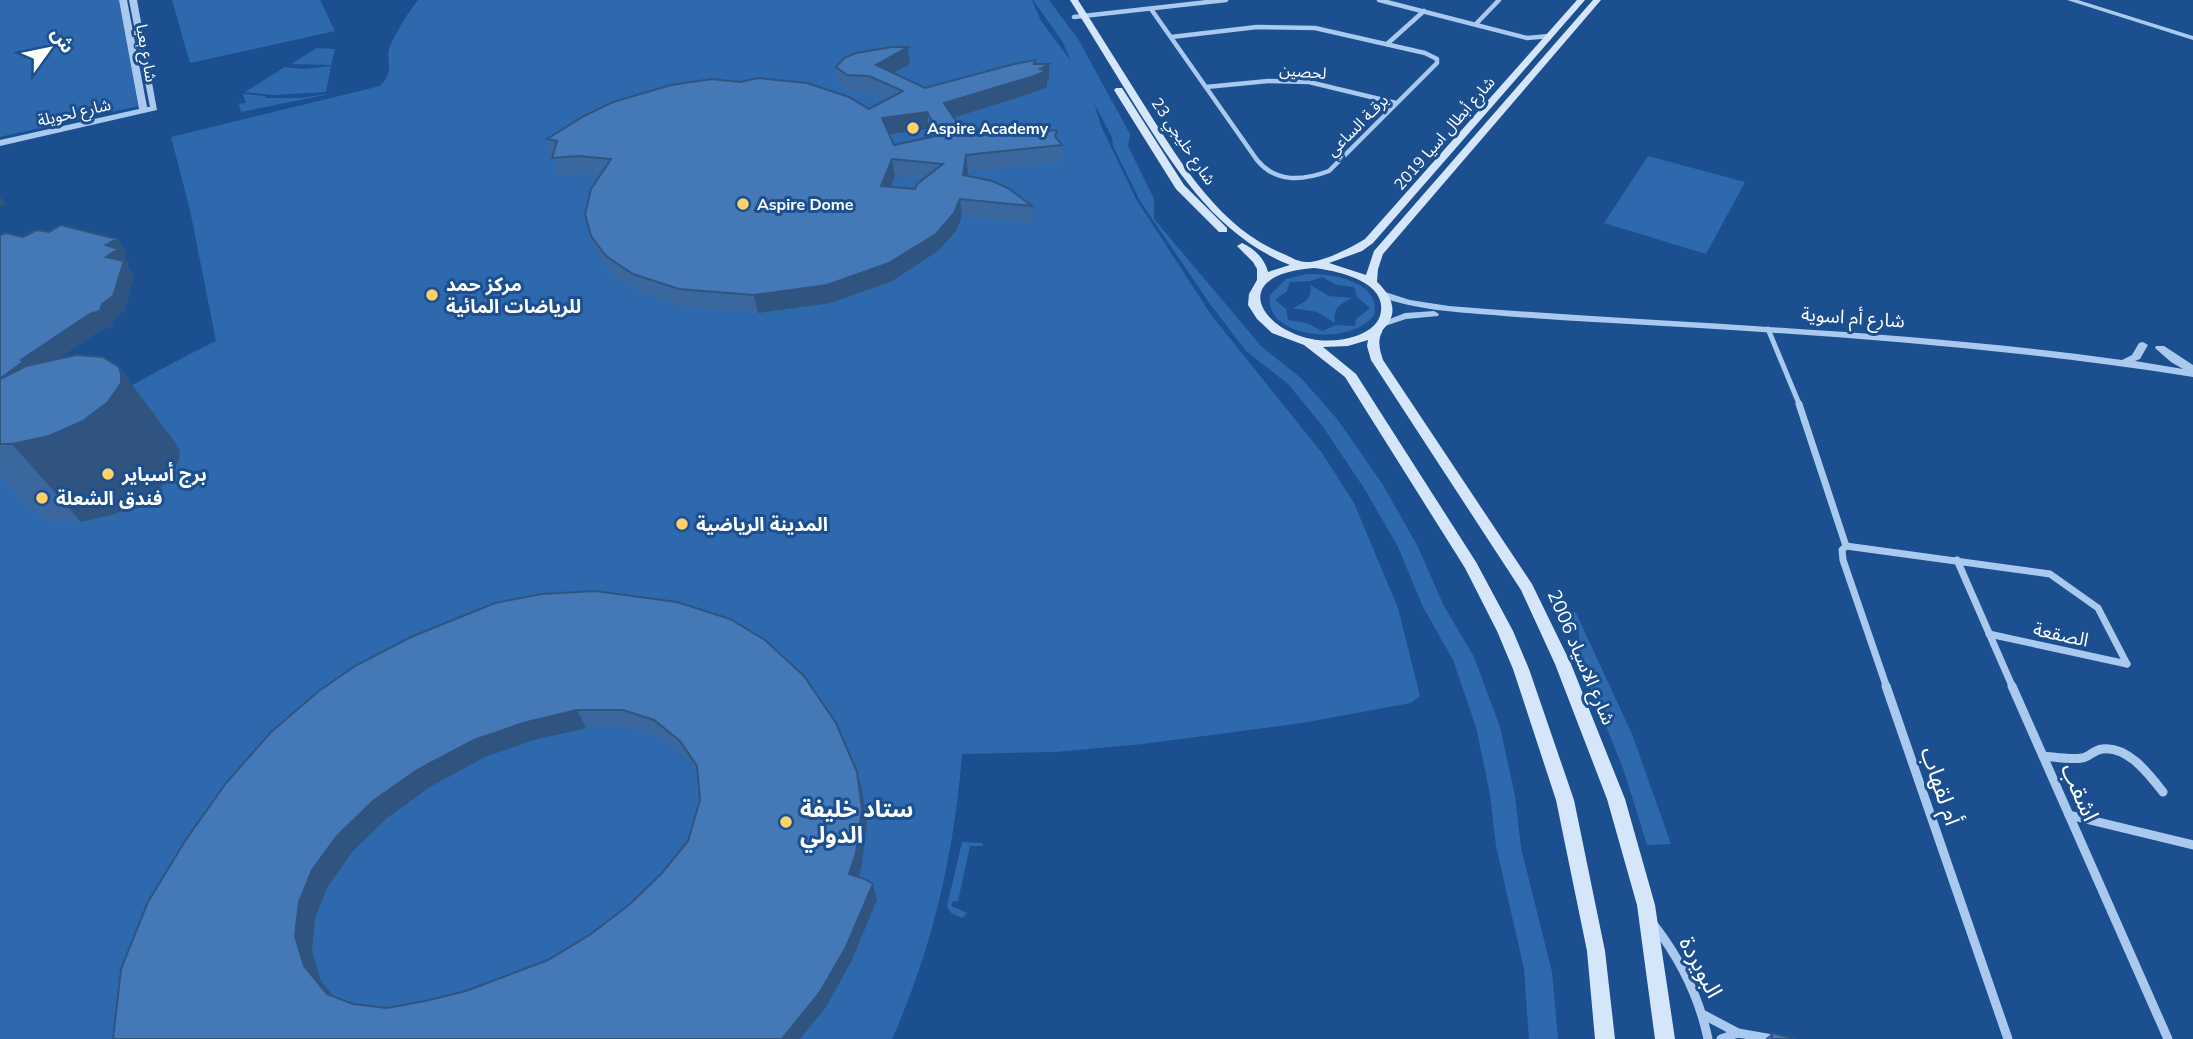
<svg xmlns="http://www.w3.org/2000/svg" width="2193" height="1039" viewBox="0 0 2193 1039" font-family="'Nunito Sans','Noto Sans Arabic',sans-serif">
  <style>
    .green { fill: #2e69ad; fill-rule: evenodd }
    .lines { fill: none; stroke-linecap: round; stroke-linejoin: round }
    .minor-far3 { stroke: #a9c9ee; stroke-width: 4.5 }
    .minor-far2 { stroke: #a9c9ee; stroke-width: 5 }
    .minor-far1 { stroke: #a9c9ee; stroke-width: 7 }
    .minor { stroke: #a9c9ee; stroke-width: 9 }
    .tertiary { fill: #a9c9ee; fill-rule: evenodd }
    .secondary { fill: #d6e6fa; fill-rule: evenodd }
    .wall { fill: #3a679d; fill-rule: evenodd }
    .shaded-wall { fill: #305480 }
    .building { fill: #4478b7; stroke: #305480; stroke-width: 2; fill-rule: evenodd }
    .poi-dot { fill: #ffd166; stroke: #1b4f8f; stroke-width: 2.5 }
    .labels { text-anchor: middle; stroke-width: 6; stroke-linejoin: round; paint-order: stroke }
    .far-street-label { font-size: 16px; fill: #fff; stroke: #1b4f8f }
    .far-poi-label { font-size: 16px; font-weight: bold; fill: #fff; stroke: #1b4f8f; text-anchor: start }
    .poi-label { font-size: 19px; font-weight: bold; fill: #fff; stroke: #1b4f8f; text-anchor: start }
    .street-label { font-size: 19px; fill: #fff; stroke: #1b4f8f }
    .near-street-label { font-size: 23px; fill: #fff; stroke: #1b4f8f }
    .near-poi-label { font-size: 23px; font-weight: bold; fill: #fff; stroke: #1b4f8f; text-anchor: start }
  </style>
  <rect width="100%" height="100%" fill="#1b4f8f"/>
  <g class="green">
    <path d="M0,0H120L138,106L0,137Z"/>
    <path d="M172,0H320L335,31L190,63Z"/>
    <path d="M418,0H1032L1041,21L1071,61L1062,41L1033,0H1049L1078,39L1130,134L1128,146L1154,199V219L1261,346L1302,379L1338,420L1383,485L1417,545L1443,604L1474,657L1500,727L1515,796L1521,848L1552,972L1558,1039H1529L1524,969L1496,846L1490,794L1476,727L1453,660L1423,607L1398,547L1364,488L1321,424L1288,384L1246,351L1210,304L1140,201L1113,146L1112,137L1094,103L1101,126L1136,199L1212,316L1322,453L1354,503L1398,608L1420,696L1411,703L1302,723L1143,744L1055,752L962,754C954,854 933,947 892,1039H0V467C69,420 141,378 216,341L190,210L171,137L380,86C397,70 383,59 391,44C399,28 407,14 418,0Z"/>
    <path d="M317,48L335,49L331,65L291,64Z"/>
    <path d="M331,66L326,92L273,95L245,92L285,67L304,69Z"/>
    <path d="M335,93L241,112L239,104L246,103L243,94L266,96L265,98H300Z"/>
    <path d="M1648,156L1745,182L1706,254L1604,223Z"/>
    <path d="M1307,274C1330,273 1382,281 1374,315C1349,348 1263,338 1270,295L1286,279ZM1322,277L1337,285L1354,287L1357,297L1370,308L1356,319L1355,326L1336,325L1322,331L1307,323L1288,320L1286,309L1275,300L1287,291L1290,282L1310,281Z"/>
    <path d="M1310,285L1329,296L1353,298C1340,303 1333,308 1335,323L1317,312L1292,308C1301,304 1314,300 1310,285Z"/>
    <path d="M1575,611L1632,734L1671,844L1647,845L1624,771L1578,656L1579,634L1572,617Z"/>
    <path d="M962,842L983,843L982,846H970L958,901H953L951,906L967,913L962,918L951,913L947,906Z"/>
  </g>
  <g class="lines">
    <g class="minor-far3">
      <path d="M1379,0L1527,38L1550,36"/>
      <path d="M1151,9L1257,160C1276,183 1302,181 1329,171L1437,63V59L1425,53L1315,28L1257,27L1171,37"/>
      <path d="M1074,17L1226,0"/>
      <path d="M1476,24L1499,0"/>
      <path d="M1387,44L1424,11"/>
      <path d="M1206,87L1268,81L1309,82L1396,103"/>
    </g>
    <path class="minor-far2" d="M1768,329L1800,406"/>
    <g class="minor-far1">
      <path d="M1799,404L1846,546L1842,550L1843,560L1887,688"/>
      <path d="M1846,546L2050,574L2098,608L2127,664"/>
      <path d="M1957,560L2013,688"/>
      <path d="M1989,634L2127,664"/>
    </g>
    <g class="minor">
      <path d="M1886,686L2008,1039"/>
      <path d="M2012,686L2168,1039"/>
      <path d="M2043,756C2055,757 2070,760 2082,758C2089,757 2094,750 2102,749C2127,745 2149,774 2163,792"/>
      <path d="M2069,815L2193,845"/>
      <path d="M1654,925C1681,960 1699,996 1708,1039"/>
      <path d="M1704,1015L1738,1033L1721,1039"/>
      <path d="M1738,1033L1772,1039"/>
    </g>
    <g class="tertiary">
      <path d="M119,0H127L147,107H150L129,0H137L157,110L0,146V140L139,109Z"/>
      <path d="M2067,0H2078L2193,36V40Z"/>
      <path d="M1382,291L1410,300L1449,306C1674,324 1899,329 2122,360L2132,355L2139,343L2143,342L2148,345L2140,359L2135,361L2183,369L2171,362L2155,348L2156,346H2164L2193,365V377C2029,351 1864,338 1699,328C1630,324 1561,321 1493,315C1453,312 1416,310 1378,296V292Z"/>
      <path d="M1434,311L1439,314L1438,316L1406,319L1382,327L1377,324L1405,313Z"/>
    </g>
    <g class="secondary">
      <path d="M1070,0H1078C1099,33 1120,67 1141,100C1178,158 1218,229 1286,255C1292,258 1299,262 1306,262C1321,263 1353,247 1365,239L1577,0H1585L1373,243L1362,251L1329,263L1366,275L1374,251L1593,0H1601L1383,254L1378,269L1377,282C1388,292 1398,307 1389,322C1387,326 1383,328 1382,332C1377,341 1380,351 1383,360L1532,584L1571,664L1625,799L1655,905L1675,1039H1655L1637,905L1607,799L1555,664L1521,590L1371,360L1367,346L1368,340L1348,346L1323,347L1356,374L1476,562L1513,631L1529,669L1574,800L1605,951L1615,1039H1595L1587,951L1556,800L1513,669L1497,631L1465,568L1345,377L1304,345L1272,333L1257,319L1248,305L1249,294L1257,280V269L1253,262L1237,246L1242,243C1254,248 1265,259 1268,272L1290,265C1218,236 1178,173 1138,110C1115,73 1093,37 1070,0ZM1314,268C1337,271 1390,281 1380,316C1377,326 1365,333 1356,336C1284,361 1205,276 1314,268Z"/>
      <path d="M1116,88H1122L1184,185L1227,228V232H1219L1176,189L1114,90Z"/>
    </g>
  </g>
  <g class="wall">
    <path d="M908,47L910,64L893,73L925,88L1035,64L1049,80L1047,81V87L1032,93L953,118L966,136L1057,139L1062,145L1063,162L968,172L967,176L1032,206L1033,223L962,216L956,231L938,251L892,281L831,303L758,313L684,307L639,292L612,274L597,253L591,236L601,175L585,173L558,175L547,139L869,109L887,99L871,92L849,91L839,84L836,67ZM929,129L933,136L894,145L889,134ZM895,176L923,179L915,189L890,187Z"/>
    <path d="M49,232L117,239L127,254L123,256L129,264L127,265L134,276L124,311L113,319L112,326L102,329L57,359L119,367L177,445L180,452L179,460L169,480L146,499L115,514L81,522H53L34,512L0,475V235L23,237Z"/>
    <path d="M411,637L862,789L867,825L861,869L859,877L877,900L851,962L826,1007L113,1039ZM631,727L662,738L687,758L697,773L700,800L688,841L662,873L630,904L591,934L548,960L466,991L425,1001L387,1008L353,1004L334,996L321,981L312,951L315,918L328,886L352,852L387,818L430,787L485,757L534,740L586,728Z"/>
    <path d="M1772,1033L1795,1039H1765Z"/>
  </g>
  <g class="shaded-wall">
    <path d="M908,47L910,64L878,81L876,65Z"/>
    <path d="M1035,60L1036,75L1040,69L1049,64V80L1047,81V87L1032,93L946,120L944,103Z"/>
    <path d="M927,112L929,129L884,135L882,118Z"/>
    <path d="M966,155L968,172L965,192L963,175Z"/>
    <path d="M892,159L895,176L883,204L881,186Z"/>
    <path d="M0,196L6,204L0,207Z"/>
    <path d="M960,199L962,216L956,231L938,251L892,281L831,303L758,313L754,295Z"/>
    <path d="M117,239L127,254L123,256L129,264L127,265L134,276L124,311L113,319L112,326L102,329L35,374L0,379L21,360L102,304L106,245Z"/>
    <path d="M119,367L177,445L180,452L179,460L169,480L146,499L115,514L81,522L12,444Z"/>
    <path d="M577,710L586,728L534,740L485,757L430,787L387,818L352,852L328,886L315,918L312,951L321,981L344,1009L327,994L304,966L295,936L299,902L312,870L337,836L373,801L417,770L474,740L523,723Z"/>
    <path d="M857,772L862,789L867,825L861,869L854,890L849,874Z"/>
    <path d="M873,884L877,900L851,962L826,1007L800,1039H782Z"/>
  </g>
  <g class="building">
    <path d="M892,47H908L876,65L925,88L1014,64L1035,60L1034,64H1049L1040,69L1047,71L1031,77L944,103L966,136L1057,130L1055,136L1062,145L966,155L963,175L992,181L1008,188L1032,206L960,199L954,213L936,234L889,263L827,285L754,295L679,289L633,274L606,256L591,236L585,214L591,189L611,159L579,156L552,158L557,141L547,139L584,116L613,102L671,85L712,79L740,82L758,78L807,83L849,97L869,109L903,91L869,76L847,75L836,67L844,58L856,53ZM927,112L940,135L894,145L882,118ZM892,159L943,164L917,184L915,189L881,186Z"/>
    <path d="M61,225L117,239L106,245L118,249L106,257L124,261L113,296L102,304L100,311L90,314L21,360L24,361L0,379V235L6,233L23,237L37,230L49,232Z"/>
    <path d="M76,355L103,357L119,367L121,374V383L108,402L83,421L49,436L12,444H0V379L26,366Z"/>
    <path d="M595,591L677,602L730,619L765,640L804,676L836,723L857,772L862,809L856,853L849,874L865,879L873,884L846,947L820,992L782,1039H113L121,969L148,902L185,841L226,783L271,732L319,691L355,666L411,637L495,603L541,594ZM577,710H623L654,720L680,741L697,766L700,800L688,841L662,873L630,904L591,934L548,960L466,991L425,1001L387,1008L353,1004L327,994L304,966L295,936L299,902L312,870L337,836L373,801L417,770L474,740L523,723Z"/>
    <path d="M1772,1033L1795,1039H1772Z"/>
  </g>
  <g class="poi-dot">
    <circle cx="913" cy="128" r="7"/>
    <circle cx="743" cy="204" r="7"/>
    <circle cx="432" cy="295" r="7"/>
    <circle cx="108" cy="474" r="7"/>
    <circle cx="42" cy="498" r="7"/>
    <circle cx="682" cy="524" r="7"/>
    <circle cx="786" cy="822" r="7"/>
  </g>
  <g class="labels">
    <g class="far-street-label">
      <text transform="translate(147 53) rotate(80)" y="6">شارع بعيا</text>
      <text transform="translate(1303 71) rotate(5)" y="6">لحصين</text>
      <text transform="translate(74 112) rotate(-13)" y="6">شارع لحويلة</text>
      <text transform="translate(1357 125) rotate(-45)" y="6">برقـة الساعي</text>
      <text transform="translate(1444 133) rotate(-49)" y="6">شارع أبطال اسيا 2019</text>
      <text transform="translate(1184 141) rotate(56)" y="6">شارع خليجي 23</text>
    </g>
    <g class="far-poi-label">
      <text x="927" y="134">Aspire Academy</text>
      <text x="757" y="210">Aspire Dome</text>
    </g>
    <g class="poi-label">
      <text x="446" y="291">مركز حمد<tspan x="446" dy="22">للرياضات المائية</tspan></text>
      <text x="122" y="481">برج أسباير</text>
      <text x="56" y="505">فندق الشعلة</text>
      <text x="696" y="531">المدينة الرياضية</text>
    </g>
    <g class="street-label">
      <text transform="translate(1853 317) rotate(4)" y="7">شارع أم اسوية</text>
      <text transform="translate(2061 634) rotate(12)" y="7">الصقعة</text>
      <text transform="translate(1582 657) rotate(67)" y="7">شارع الاسياد 2006</text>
    </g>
    <g class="near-street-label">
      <text transform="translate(1941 786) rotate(71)" y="8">أم لقهاب</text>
      <text transform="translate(2080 792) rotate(66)" y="8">اشقب</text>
      <text transform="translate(1701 967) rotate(62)" y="8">البويردة</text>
    </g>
    <g class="near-poi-label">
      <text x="800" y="817">ستاد خليفة<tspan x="800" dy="26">الدولي</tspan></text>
    </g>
  </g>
  <g transform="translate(49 49) rotate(57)" stroke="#1b4f8f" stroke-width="5" paint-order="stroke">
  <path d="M0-5L12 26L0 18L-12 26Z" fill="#ffffff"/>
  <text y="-10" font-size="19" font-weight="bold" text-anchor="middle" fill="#ffffff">ش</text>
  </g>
</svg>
